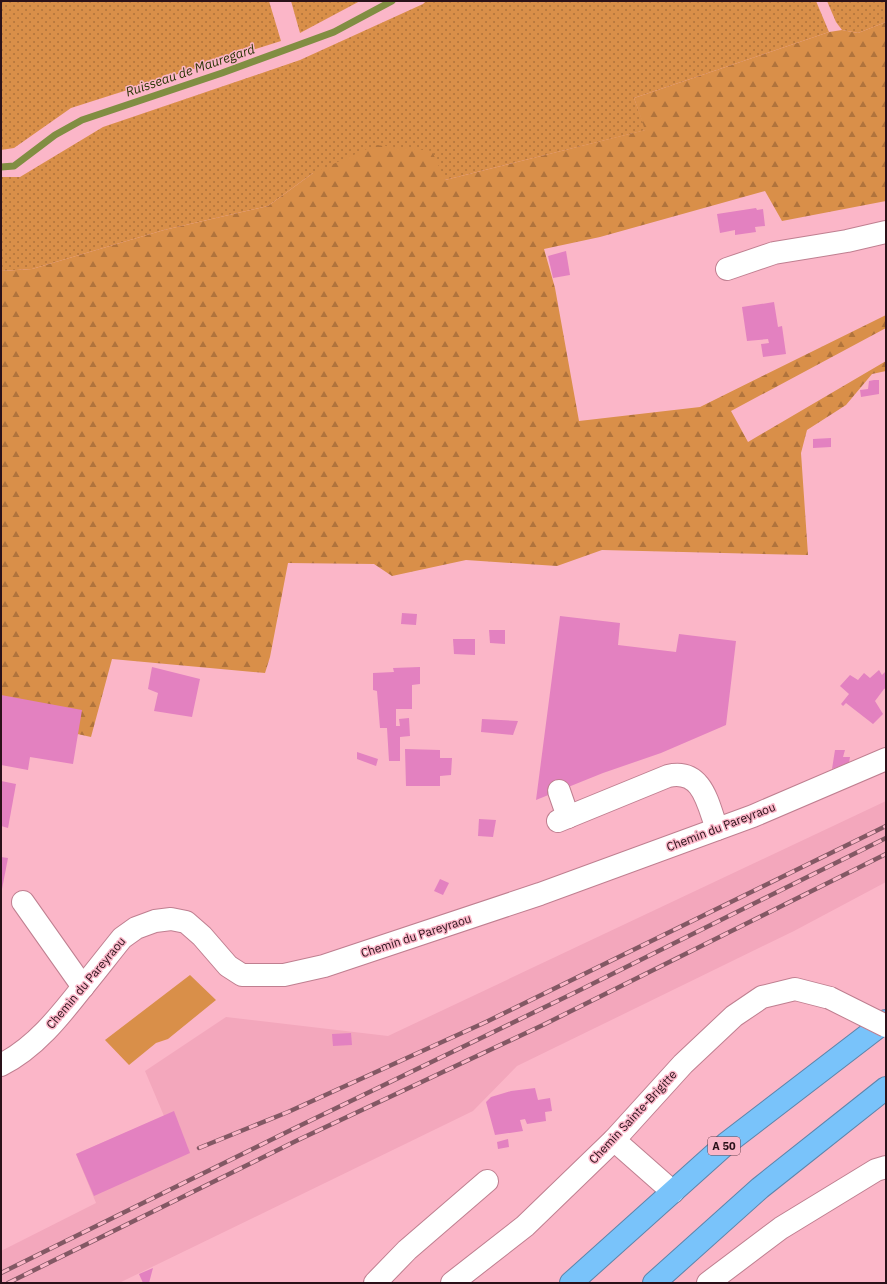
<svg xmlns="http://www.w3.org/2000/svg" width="887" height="1284" viewBox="0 0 887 1284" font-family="'IBM Plex Sans',sans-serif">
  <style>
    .built { fill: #f3a7bc }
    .grass { fill: url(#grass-dots) }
    .forest { fill: url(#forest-firs) }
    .green { fill: #d98f49 }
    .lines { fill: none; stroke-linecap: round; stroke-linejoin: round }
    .stream { stroke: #818e42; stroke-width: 7 }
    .building { fill: #e381c0 }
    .minor-casing { stroke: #bf7f90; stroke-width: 24 }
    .highway-casing { stroke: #5d85ab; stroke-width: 24 }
    .minor { stroke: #fff; stroke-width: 22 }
    .highway { stroke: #79c3fa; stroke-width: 22 }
    .rail-casing { stroke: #835864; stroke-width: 4.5 }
    .rail { stroke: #fbb6c8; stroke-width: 3; stroke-dasharray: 9; stroke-linecap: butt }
    .minor-bridge-casing { stroke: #bf7f90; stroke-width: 24; stroke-linecap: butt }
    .minor-bridge { stroke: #fff; stroke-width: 22 }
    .labels { text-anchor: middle; stroke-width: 3; stroke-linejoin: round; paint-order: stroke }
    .shield { fill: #fbb6c8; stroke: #69424e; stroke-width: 1 }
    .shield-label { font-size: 11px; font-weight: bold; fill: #2a1119 }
    .street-label { font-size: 12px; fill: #2a1119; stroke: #fbb6c8 }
    .water-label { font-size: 13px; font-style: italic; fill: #2a3405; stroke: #fbb6c8 }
  </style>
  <defs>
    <pattern id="grass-dots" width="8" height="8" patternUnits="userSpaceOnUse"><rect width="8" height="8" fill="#d98f49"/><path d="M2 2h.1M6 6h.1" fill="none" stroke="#b0733c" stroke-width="1.8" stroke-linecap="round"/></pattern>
    <pattern id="forest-firs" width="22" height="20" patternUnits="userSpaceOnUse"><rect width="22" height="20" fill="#d98f49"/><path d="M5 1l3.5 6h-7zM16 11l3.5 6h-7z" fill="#b0733c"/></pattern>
  </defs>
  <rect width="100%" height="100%" fill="#fbb6c8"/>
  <path class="built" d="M886,801V882L794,931L517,1066L473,1111L119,1283H1V1251L96,1203L76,1154L164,1116L145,1071L226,1017L388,1036Z"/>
  <g class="grass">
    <path d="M1,1H269L281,41L71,108L14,148L1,150Z"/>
    <path d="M291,1H360L300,33Z"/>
    <path d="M426,1H816L829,32L634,98L646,130L445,180L313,173L268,206L164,230L32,269L1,271V177H20L103,127L300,60L423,4Z"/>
    <path d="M827,1H886V22L858,33L842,30L836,22Z"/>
  </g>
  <path class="forest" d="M886,22V201L782,221L765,191L600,237L544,249L555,288L579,421L700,407L886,315V328L731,411L748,442L886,361V371L872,374L846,405L807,430L801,453L808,555L602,550L557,566L466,560L392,576L374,564L288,563L270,657L265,673L112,659L91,737L1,717V271L32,269L164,230L268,206L313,173L376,145L432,151L445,180L645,130L634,98L829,32L842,30L858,33Z"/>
  <path class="green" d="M190,975L216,1000L168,1039L156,1043L129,1065L105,1040Z"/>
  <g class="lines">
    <path class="stream" d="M1,167L14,166L55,135L82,120L222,73L334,32L392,1"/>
  </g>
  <g class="building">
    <path d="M756,208L757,210L763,209L765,226L755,227L756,232L735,235V230L720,233L717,214Z"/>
    <path d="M566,251L570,275L553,278L548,256Z"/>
    <path d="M774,302L778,327L782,326L786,354L763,357L761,344L769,343L768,339L747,341L742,307Z"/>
    <path d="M874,380H879V394L861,397L860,390L868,389L869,381Z"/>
    <path d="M831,438V447L813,448V439Z"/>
    <path d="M402,613L417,614L416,625L401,624Z"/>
    <path d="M560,616L620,623L618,645L676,652L679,634L736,641L726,725L661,753L603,773L536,800Z"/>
    <path d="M489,630H505V644L490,643Z"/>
    <path d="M453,639H475V655L454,654Z"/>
    <path d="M152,667L200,679L192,717L154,711L158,693L148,689Z"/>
    <path d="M420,667V684L412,685V709H396V726H400L399,719L409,718L410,736L400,737V761H389L387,728H380L377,691L373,690V673L394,672L393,668Z"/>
    <path d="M879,670L882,675L886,671V688L884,689L875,701L883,714L873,724L846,703L843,706L841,704L849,694L840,686L850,675L858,680L864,673L870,678Z"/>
    <path d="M1,695L82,710L73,764L30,757L28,770L1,765Z"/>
    <path d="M482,719L518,721L513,735L481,732Z"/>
    <path d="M405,749L440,750V758H452L451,775L440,776V786H406Z"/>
    <path d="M835,750H845L843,757H850L849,763L832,769Z"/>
    <path d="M357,752L378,759L376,766L357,759Z"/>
    <path d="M1,781L16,784L8,828L1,826Z"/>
    <path d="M479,819L496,820L493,837L478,836Z"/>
    <path d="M1,857L8,858L2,889H1Z"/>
    <path d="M440,879L449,883L443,895L434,891Z"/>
    <path d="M351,1033L352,1045L333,1046L332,1034Z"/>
    <path d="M535,1088L538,1100L550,1098L552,1111L545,1112L546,1121L527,1124L525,1119L520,1120L523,1131L495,1135L486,1102L491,1097L511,1091Z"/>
    <path d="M174,1111L190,1153L94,1196L76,1154Z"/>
    <path d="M508,1139L509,1147L498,1149L497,1142Z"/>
    <path d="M153,1268L149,1283H143L139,1274Z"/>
  </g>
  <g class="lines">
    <g class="minor-casing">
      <g id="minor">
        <path d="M727,269L774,253L847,241L886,232"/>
        <path d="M559,791L568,817"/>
        <path d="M558,821L668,776C703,768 708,805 717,829"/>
        <path d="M23,902L83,987"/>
        <path d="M1,1065C35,1048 60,1016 82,988C96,971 109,954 122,938L136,928L155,921L171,919L186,922L202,936L228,966L242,975H284L324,966L540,894L753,816L886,759"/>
        <path d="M614,1140L673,1192"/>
        <path d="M375,1283L407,1250L487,1181"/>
        <path d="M452,1283L525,1226L614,1140L683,1064L734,1016L762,997L795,989L830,998"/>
        <path d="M708,1283L781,1228L876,1170L886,1167"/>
      </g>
    </g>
    <g class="highway-casing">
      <g id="highway">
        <path d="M571,1283L727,1143L886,1021"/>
        <path d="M654,1283L760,1188L886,1088"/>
      </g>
    </g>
    <use href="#minor" class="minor"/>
    <use href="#highway" class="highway"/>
    <g class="rail-casing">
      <g id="rail">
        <path d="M199,1148L288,1112L486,1022L886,826"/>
        <path d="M1,1273L293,1129L576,992L886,838"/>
        <path d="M8,1283L298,1140L543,1025L886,854"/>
      </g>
    </g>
    <use href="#rail" class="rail"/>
    <g class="minor-bridge-casing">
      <path id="minor-bridge" d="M830,998L886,1026"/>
    </g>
    <use href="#minor-bridge" class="minor-bridge"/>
  </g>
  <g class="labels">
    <rect class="shield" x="708" y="1137" width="32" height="18" rx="3"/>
    <g class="shield-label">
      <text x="724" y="1150">A 50</text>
    </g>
    <g class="street-label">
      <text transform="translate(721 827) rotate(-21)" y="4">Chemin du Pareyraou</text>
      <text transform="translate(416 936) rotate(-18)" y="4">Chemin du Pareyraou</text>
      <text transform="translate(86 983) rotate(-50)" y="4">Chemin du Pareyraou</text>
      <text transform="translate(633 1117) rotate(-47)" y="4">Chemin Sainte-Brigitte</text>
    </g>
    <g class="water-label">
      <text transform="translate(190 70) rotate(-19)" y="5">Ruisseau de Mauregard</text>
    </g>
  </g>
  <rect width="887" height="1284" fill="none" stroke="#2a1119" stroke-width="4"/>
</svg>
